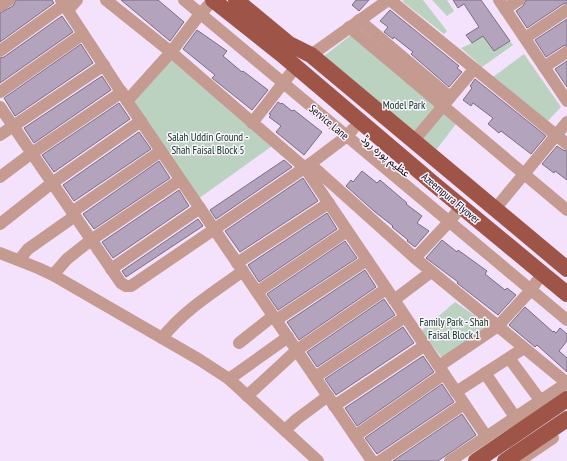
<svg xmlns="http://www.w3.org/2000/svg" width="567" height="461" viewBox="0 0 567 461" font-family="'PT Sans Narrow','Noto Sans Arabic',sans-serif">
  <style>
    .green { fill: #bcd2c1 }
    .building { fill: #b4a3bc; stroke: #7c6c84 }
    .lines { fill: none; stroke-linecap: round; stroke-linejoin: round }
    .minor { stroke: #c49a91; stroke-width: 12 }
    .major { stroke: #9e5547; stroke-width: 16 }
    .labels { text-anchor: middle; stroke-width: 3; stroke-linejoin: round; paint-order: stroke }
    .park-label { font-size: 11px; fill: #06351a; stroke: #fbf4ff }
    .street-label { font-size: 11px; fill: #0f0912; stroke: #fbf4ff }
  </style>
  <rect width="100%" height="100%" fill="#f4e2fd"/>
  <g class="green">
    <path d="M404,0H423L447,31L444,34L402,1Z"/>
    <path d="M432,0H447L454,11L447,16Z"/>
    <path d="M487,33V41L494,51L510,41L513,45L482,67L461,48L472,43Z"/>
    <path d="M351,35L436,105L410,136L319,60Z"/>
    <path d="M524,54L561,107L547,122L493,77Z"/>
    <path d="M171,60L272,146L198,199L129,98Z"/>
    <path d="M442,113L456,124L433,154L419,143Z"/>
    <path d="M455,302L493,328L442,358L421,331Z"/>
  </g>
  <g class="building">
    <path d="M16,0H52L54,3L0,42V13L13,6Z"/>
    <path d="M121,0H158L184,22L170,41Z"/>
    <path d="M356,0H369L359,11L352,5Z"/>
    <path d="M453,0H481L510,41L494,51L483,36L472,43L466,35L479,27L464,4L458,8Z"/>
    <path d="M526,0H567V3L563,4L527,28L516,11L523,6Z"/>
    <path d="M390,10L459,66L457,68L462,72L449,87L411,54L413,52L394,37L393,39L384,32L388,27L380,21Z"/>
    <path d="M62,16L73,32L0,83V58L4,57Z"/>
    <path d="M567,19V45L563,46L546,57L535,40Z"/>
    <path d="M197,30L227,51L223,56L242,72L243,71L268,90L252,110L212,78L215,75L183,49Z"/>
    <path d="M81,44L93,63L15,116L4,98Z"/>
    <path d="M567,61V87L555,69Z"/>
    <path d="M102,76L111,90L34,143L24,128Z"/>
    <path d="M475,79L546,136L531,154L501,131L499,133L488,124L493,118L473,103L471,106L463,100L472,88L470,86Z"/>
    <path d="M278,102L281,104L282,103L292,111L294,110L322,132L304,155L276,132L281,126L269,117L271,115L269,114Z"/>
    <path d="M119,103L130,119L54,172L42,155Z"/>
    <path d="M139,132L151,149L74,201L63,185Z"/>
    <path d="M557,146L563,150L567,151V180L555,171L554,173L542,164Z"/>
    <path d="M284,160L292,167L216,219L210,210Z"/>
    <path d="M159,161L170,178L94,229L83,214Z"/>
    <path d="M362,171L377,183L380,180L407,203L406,204L422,216L417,223L429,231L415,247L407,241L408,240L392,227L393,226L375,212L346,186L351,180L353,182Z"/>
    <path d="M303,178L318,201L240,252L225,231Z"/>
    <path d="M179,190L189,206L113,258L102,242Z"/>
    <path d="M327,213L337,229L259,282L248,265Z"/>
    <path d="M198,219L203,226L126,277L122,271Z"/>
    <path d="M442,240L457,252L458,250L487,271L485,274L505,290L507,288L516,295L498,315L457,283L458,282L426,258Z"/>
    <path d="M345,241L357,258L278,310L267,294Z"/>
    <path d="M365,270L376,287L299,340L287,322Z"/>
    <path d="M384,299L395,315L317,367L307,352Z"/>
    <path d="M525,307L553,332L554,331L556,333L560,328L567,334V341L559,351L567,358V372L537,345L535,347L509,325Z"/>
    <path d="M403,327L414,343L336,395L325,379Z"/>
    <path d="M423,356L434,372L357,426L345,408Z"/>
    <path d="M442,384L454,402L377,454L365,438Z"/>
    <path d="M462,414L476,435L438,461H393Z"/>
  </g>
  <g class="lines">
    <g class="minor">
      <path d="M61,0L127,101L372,461"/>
      <path d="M106,0L171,52L305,168L486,436"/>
      <path d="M184,0L567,320"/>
      <path d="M390,0L567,144"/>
      <path d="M499,0L567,101"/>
      <path d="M0,6L9,0"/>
      <path d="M505,9L519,0"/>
      <path d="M68,10L77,0"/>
      <path d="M359,20L450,97"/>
      <path d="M349,27L567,210"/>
      <path d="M525,38L567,10"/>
      <path d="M0,51L64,5"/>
      <path d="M311,55L388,0"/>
      <path d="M544,67L567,52"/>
      <path d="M0,92L83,34"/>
      <path d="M127,101L171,52L197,18L213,0"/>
      <path d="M0,107L121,283L126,286H131L310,164L347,136L353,129"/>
      <path d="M252,123L291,73"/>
      <path d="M0,135L104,65"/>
      <path d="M416,138L474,69"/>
      <path d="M310,164L415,258L567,383"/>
      <path d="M0,177L32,153L122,92"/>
      <path d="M495,209L567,122"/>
      <path d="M72,212L161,151"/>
      <path d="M0,224L52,183L141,121"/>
      <path d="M0,253L38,268L53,275L200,360L229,379L318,461"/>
      <path d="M415,258L449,222L456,213"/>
      <path d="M19,260L28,249L75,216"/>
      <path d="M237,263L329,203"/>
      <path d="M111,269L200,208"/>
      <path d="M53,275L67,259L91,240L180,180"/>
      <path d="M257,292L347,231"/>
      <path d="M394,300L431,272"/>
      <path d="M276,320L367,260"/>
      <path d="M162,338C184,310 214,292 243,271"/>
      <path d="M239,343L273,316"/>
      <path d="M509,358L540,400"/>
      <path d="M439,366L498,326L531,290L537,281"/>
      <path d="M485,373L515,417"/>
      <path d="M315,377L405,317"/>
      <path d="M229,379L288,337"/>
      <path d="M456,392L524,348"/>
      <path d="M247,396L297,350L386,289"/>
      <path d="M334,406L424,346"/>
      <path d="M285,430L297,419L328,396"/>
      <path d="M355,436L444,374"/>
      <path d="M380,461L464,404"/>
      <path d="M450,461L567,383"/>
      <path d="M519,461L553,438"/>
    </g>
    <g class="major">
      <path d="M213,0L281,54L434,184L567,294"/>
      <path d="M236,0L289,44L311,55L567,269"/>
      <path d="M476,461L567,399"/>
      <path d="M505,461L567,419"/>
    </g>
  </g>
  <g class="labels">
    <g class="park-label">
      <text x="404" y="109">Model Park</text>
      <text x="208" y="141">Salah Uddin Ground -<tspan x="208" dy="13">Shah Faisal Block 5</tspan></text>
      <text x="454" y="326">Family Park - Shah<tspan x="454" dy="13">Faisal Block 1</tspan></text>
    </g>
    <g class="street-label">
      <text transform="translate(329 122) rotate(40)" y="4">Service Lane</text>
      <text transform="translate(386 156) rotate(39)" y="4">عظیم پورہ روڈ</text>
      <text transform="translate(451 198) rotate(40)" y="4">Azeempura Flyover</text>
    </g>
  </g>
</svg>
